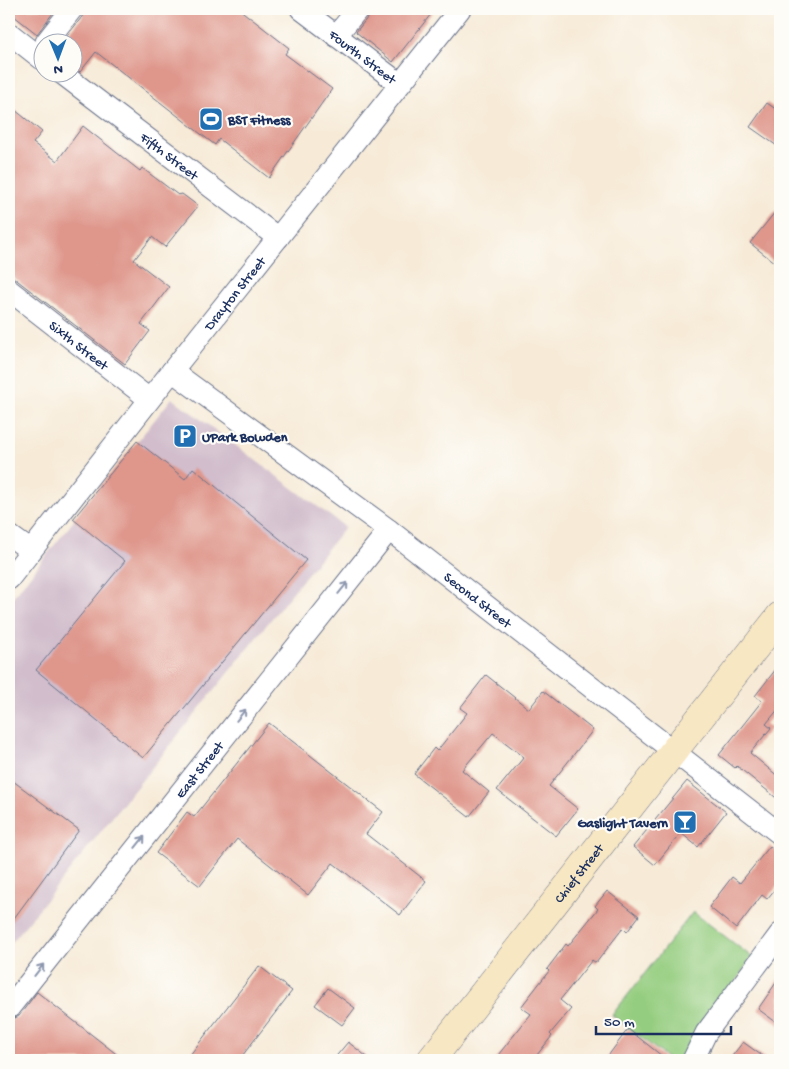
<svg xmlns="http://www.w3.org/2000/svg" width="789" height="1069" viewBox="0 0 789 1069" font-family="'Gochi Hand',sans-serif">
  <style>
    .industrial { fill: #d1bdcc }
    .green { fill: #95cd80; stroke: #587e6f }
    .building { fill: #df978c }
    .lines { fill: none; stroke-linecap: round; stroke-linejoin: round }
    .street-casing { stroke: #687189; stroke-width: 23 }
    .secondary-casing { stroke: #687189; stroke-width: 29 }
    .street { stroke: #fff; stroke-width: 21 }
    .secondary { stroke: #f8e7c3; stroke-width: 28 }
    .oneway { stroke: #8d97ae }
    .labels { text-anchor: middle; stroke-width: 4.5; stroke-linejoin: round; paint-order: stroke }
    .street-label { font-size: 14px; fill: #1b2f5e; stroke: #fdfcf7 }
    .poi-label { font-size: 14px; font-weight: bold; fill: #1b2f5e; stroke: #fdfcf7; text-anchor: start }
  </style>
  <rect width="100%" height="100%" fill="#fdfcf7"/>
  <filter id="ink" filterUnits="userSpaceOnUse"><feTurbulence type="fractalNoise" baseFrequency=".02" numOctaves="2"/><feDisplacementMap in="SourceGraphic" scale="10" xChannelSelector="R" yChannelSelector="G"/><feConvolveMatrix kernelMatrix="1 2 1 2 8 2 1 2 1" color-interpolation-filters="sRGB"/></filter>
  <filter id="wash" filterUnits="userSpaceOnUse"><feTurbulence type="fractalNoise" baseFrequency=".0096" numOctaves="4" result="noise"/><feDisplacementMap in="SourceGraphic" scale="20" xChannelSelector="R" yChannelSelector="G"/><feGaussianBlur stdDeviation="1.12" result="paint"/><feColorMatrix in="noise" values="0 0 0 0 0 0 0 0 0 0 0 0 0 0 0 0 0 1.4 0 .05"/><feComposite in="paint" operator="in"/></filter>
  <g filter="url(#wash)">
    <rect width="100%" height="100%" fill="#f7ebd8"/>
    <path class="industrial" d="M172,398L345,527L9,946V602Z"/>
    <path class="green" d="M693,912L752,957L683,1060H670L612,1015Z"/>
    <g id="blocks">
      <g class="building">
        <path d="M9,9H56L37,34L9,12Z"/>
        <path d="M84,9H239L289,48L285,54L332,89L269,178L219,139L215,145L96,52L80,72L72,66V42H62L82,17Z"/>
        <path d="M370,9H435L393,62L356,32L368,17Z"/>
        <path d="M767,103L780,112V148L750,127Z"/>
        <path d="M9,105L42,132L33,143L57,161L83,126L140,171L142,168L178,195L182,194L198,206L165,247L152,237L134,260L169,287L141,324L150,331L125,364L9,274Z"/>
        <path d="M780,206V267L750,243Z"/>
        <path d="M137,441L185,479L193,468L306,560L143,758L36,670L125,561L73,519Z"/>
        <path d="M780,664V707L766,724L771,728L750,753L780,778V801L737,766L735,768L719,755L762,701L755,696Z"/>
        <path d="M486,675L529,709L543,691L593,730L549,786L578,809L556,836L497,790L524,757L493,733L462,770L489,792L469,817L414,774L434,748L437,751L467,713L460,708Z"/>
        <path d="M269,723L383,812L366,834L426,881L400,915L333,863L308,895L237,839L200,886L156,853L187,812L194,817Z"/>
        <path d="M9,778L79,830L9,925Z"/>
        <path d="M687,781L726,812L698,847L681,833L655,865L633,847Z"/>
        <path d="M770,846L780,855V883L767,899L762,895L736,929L709,907L732,877L740,883Z"/>
        <path d="M607,891L639,916L627,932L623,928L596,963L592,960L560,1000L571,1009L550,1034L552,1036L533,1060H494L531,1014L521,1007L549,971L547,969L566,944L568,946L598,909L595,906Z"/>
        <path d="M259,966L292,991L239,1060H186Z"/>
        <path d="M780,977V1025L758,1009Z"/>
        <path d="M328,988L355,1008L342,1025L315,1005Z"/>
        <path d="M37,992L124,1060H9V1021L19,1016Z"/>
        <path d="M628,1029L667,1060H605Z"/>
        <path d="M348,1042L371,1060H333Z"/>
        <path d="M743,1042L768,1060H729Z"/>
      </g>
    </g>
  </g>
  <g filter="url(#ink)">
    <use href="#blocks" fill-opacity="0" stroke="#687189" stroke-width="1"/>
    <g class="lines">
      <g class="street-casing">
        <g id="street">
          <path id="s1" d="M301,9L400,84"/>
          <path d="M9,33L42,59"/>
          <path d="M336,36L358,9"/>
          <path d="M46,42L72,9"/>
          <path id="s2" d="M60,72L278,238"/>
          <path id="s3" d="M9,290L149,399"/>
          <path id="s4" d="M172,371L389,530L780,834"/>
          <path d="M9,535L31,551"/>
          <path id="s5" d="M9,579L172,371L460,9"/>
          <path id="s6" d="M9,1008L389,530"/>
          <path d="M693,1060L706,1033L780,934"/>
        </g>
      </g>
      <g class="secondary-casing">
        <g id="secondary">
          <path id="s7" d="M431,1060L780,616"/>
        </g>
      </g>
      <use href="#street" class="street"/>
      <use href="#secondary" class="secondary"/>
    </g>
    <defs><path id="oneway-shaft" d="M-6 0H5M1.5-3L5.5 0L1.5 3" fill="none" stroke-width="1.6" stroke-linecap="round" stroke-linejoin="round" transform="scale(1.25)"/></defs>
    <g class="oneway">
      <use href="#oneway-shaft" transform="translate(343 588) rotate(-51)"/>
      <use href="#oneway-shaft" transform="translate(241 715) rotate(-51)"/>
      <use href="#oneway-shaft" transform="translate(140 842) rotate(-51)"/>
      <use href="#oneway-shaft" transform="translate(39 970) rotate(-52)"/>
    </g>
  </g>
  <defs>
    <g id="stadium-square" transform="scale(1.25)"><rect x="-9" y="-9" width="18" height="18" rx="4" fill="#1f6fb2" stroke="#fdfcf7"/><path d="M0-5a6.5 5 0 1 0 0 10a6.5 5 0 1 0 0-10ZM-3.5-1.8h7v3.6h-7Z" fill="#fff"/></g>
    <g id="parking-square" transform="scale(1.25)"><rect x="-9" y="-9" width="18" height="18" rx="4" fill="#1f6fb2" stroke="#fdfcf7"/><path d="M-3.5-5.5H1a3.5 3.5 0 0 1 0 7H-1V5.5H-3.5ZM-1-3.4V-.6H.8a1.4 1.4 0 0 0 0-2.8Z" fill="#fff"/></g>
    <g id="bar-square" transform="scale(1.25)"><rect x="-9" y="-9" width="18" height="18" rx="4" fill="#1f6fb2" stroke="#fdfcf7"/><path d="M-6-5H6L.8 .8V4.5H3.5V6h-7V4.5H-.8V.8Z" fill="#fff"/></g>
  </defs>
  <g fill-rule="evenodd">
    <use href="#stadium-square" x="211" y="119"/>
    <use href="#parking-square" x="185" y="436"/>
    <use href="#bar-square" x="685" y="822"/>
  </g>
  <g class="labels">
    <g class="street-label">
      <text dy="5" stroke="none"><textPath href="#s1" startOffset="78">Fourth Street</textPath></text>
      <text dy="5" stroke="none"><textPath href="#s2" startOffset="138">Fifth Street</textPath></text>
      <text dy="5" stroke="none"><textPath href="#s5" startOffset="364">Drayton Street</textPath></text>
      <text dy="5" stroke="none"><textPath href="#s3" startOffset="89">Sixth Street</textPath></text>
      <text dy="5" stroke="none"><textPath href="#s4" startOffset="382">Second Street</textPath></text>
      <text dy="5" stroke="none"><textPath href="#s6" startOffset="305">East Street</textPath></text>
      <text dy="5" stroke="none"><textPath href="#s7" startOffset="238">Chief Street</textPath></text>
    </g>
    <g class="poi-label">
      <text x="228" y="124">BST Fitness</text>
      <text x="202" y="441">UPark Bowden</text>
      <text x="668" y="827" text-anchor="end">Gaslight Tavern</text>
    </g>
  </g>
  <rect width="789" height="1069" fill="none" stroke="#fdfcf7" stroke-width="30"/>
  <g transform="translate(58 58) rotate(179)"><circle r="24" fill="#fdfcf7" stroke="#a3aaba"/>
  <path d="M0-4L9 19L0 12L-9 19Z" fill="#1f6fb2"/>
  <text y="-8" font-size="14" font-weight="bold" text-anchor="middle" fill="#1b2f5e">N</text>
  </g>
  <path d="M596 1026v8h135v-8" fill="none" stroke="#1b2f5e" stroke-width="2.5"/>
  <text x="604" y="1026" font-size="15" fill="#1b2f5e" stroke="#fdfcf7" stroke-width="4" paint-order="stroke">50 m</text>
</svg>
